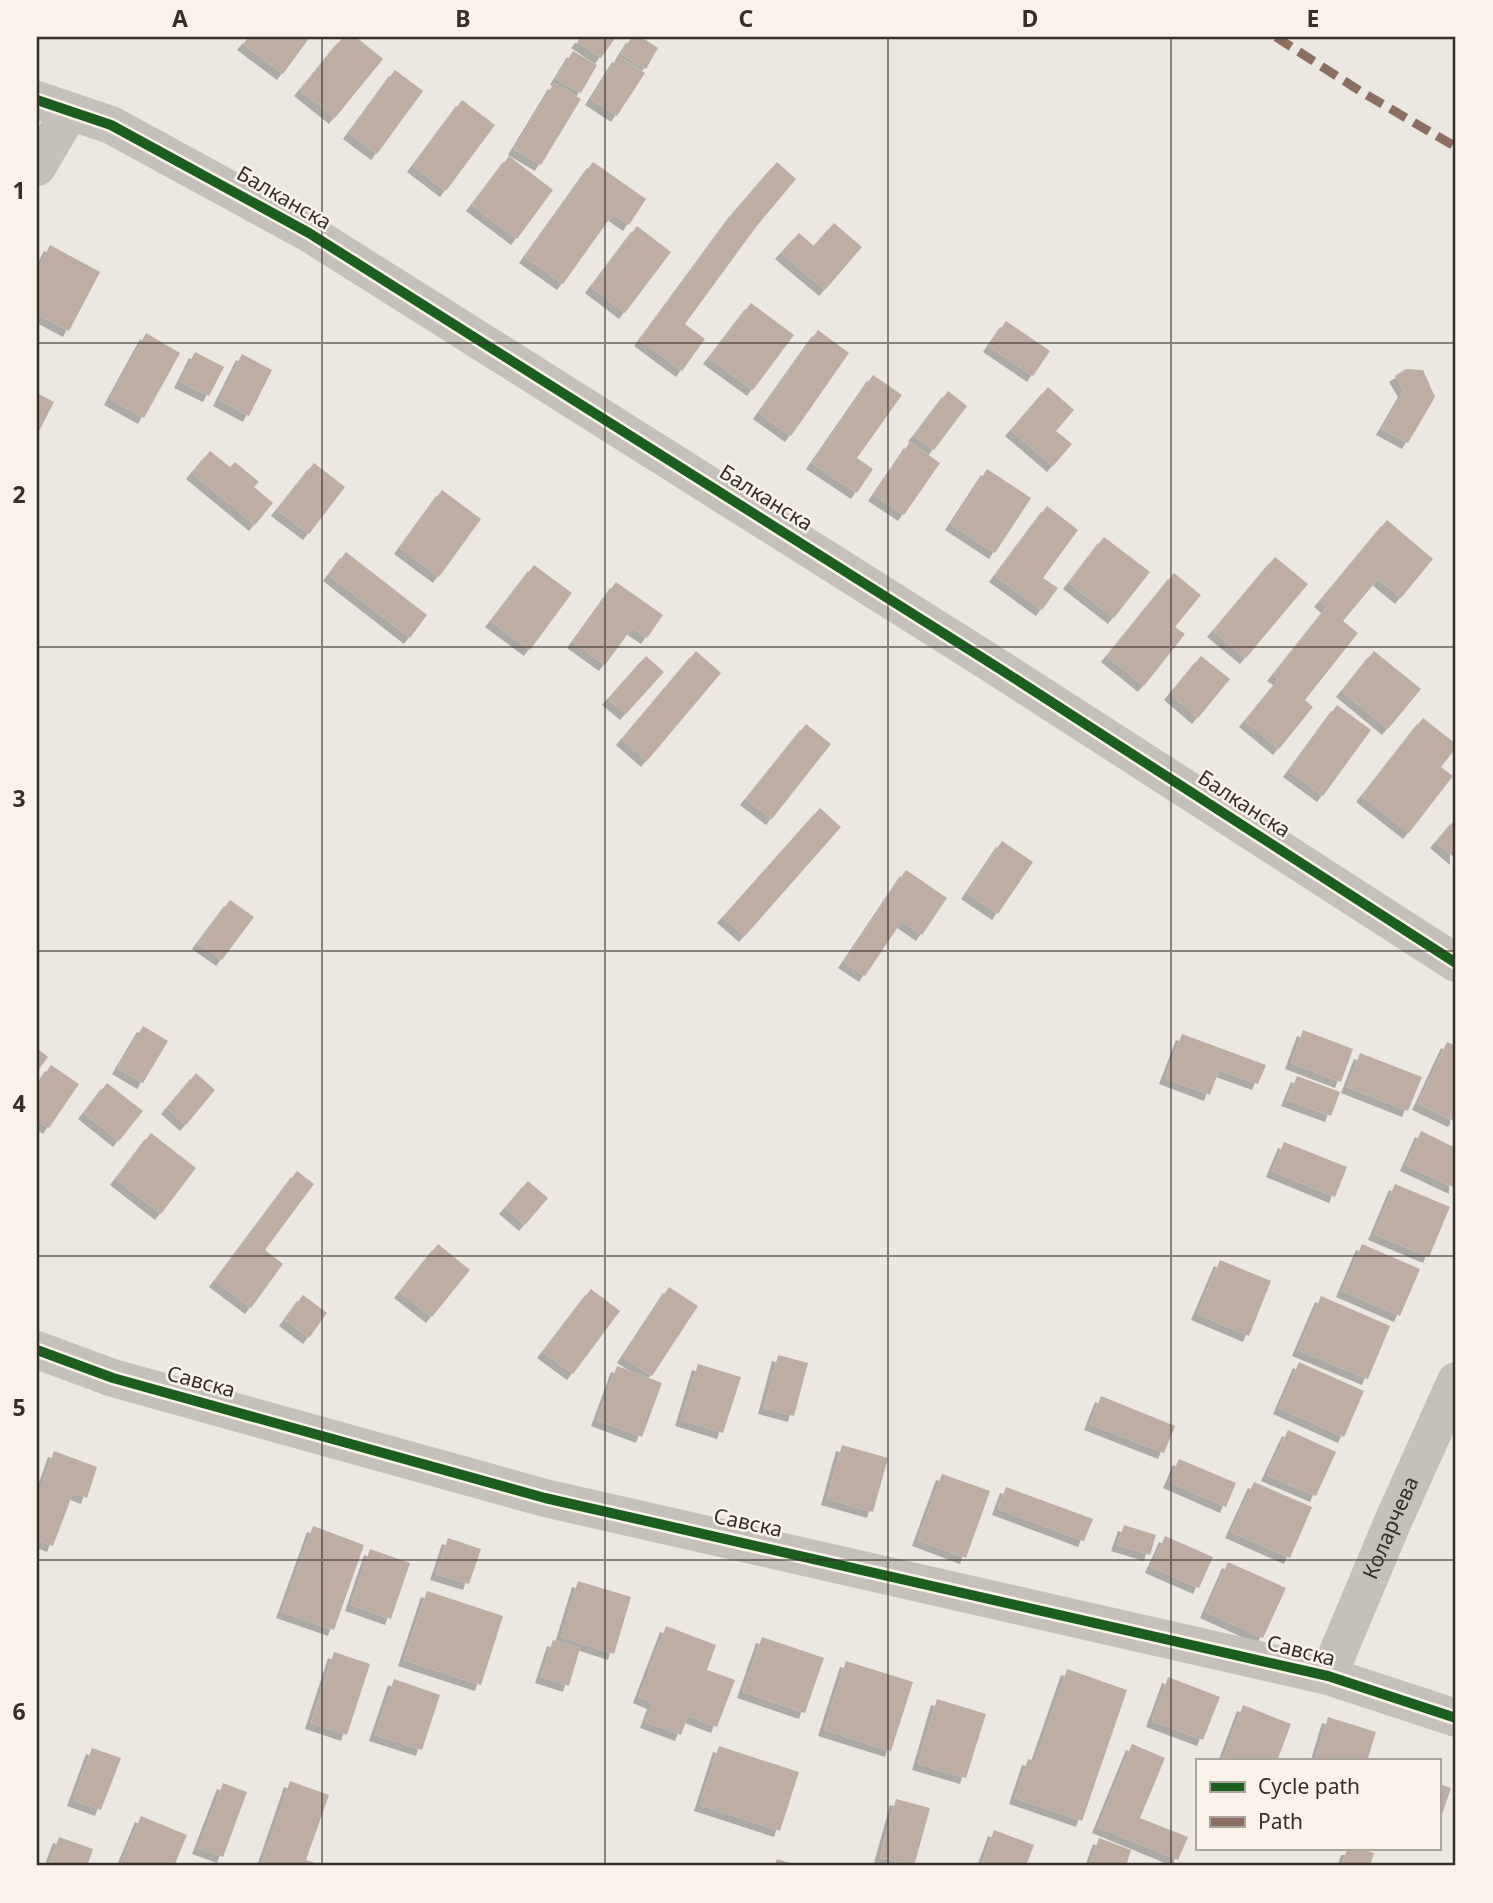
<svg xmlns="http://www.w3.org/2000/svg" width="1493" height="1903" viewBox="0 0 1493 1903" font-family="'Noto Sans',sans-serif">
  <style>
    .building { fill: #bfada3; filter: url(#shadow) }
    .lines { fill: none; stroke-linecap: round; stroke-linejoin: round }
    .minor { stroke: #c6c0ba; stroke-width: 38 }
    .quiet { stroke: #8d6e63; stroke-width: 9; stroke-dasharray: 18 9; stroke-linecap: butt }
    .cycleway-casing { stroke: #f9f2e9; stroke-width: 15 }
    .cycleway { stroke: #1b5e20; stroke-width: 10 }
    .grid { fill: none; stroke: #362e28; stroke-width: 2; stroke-opacity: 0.55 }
    .labels { text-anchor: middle; stroke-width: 5; stroke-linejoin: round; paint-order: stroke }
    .street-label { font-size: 21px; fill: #362e28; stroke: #f9f2e9 }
    .neatline { fill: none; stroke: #362e28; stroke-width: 2.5 }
    .grid-label { font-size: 23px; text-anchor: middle; font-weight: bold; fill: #362e28 }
  </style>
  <defs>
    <filter id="shadow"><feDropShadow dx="-6" dy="6" stdDeviation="0" flood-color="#0004"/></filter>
  </defs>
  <rect width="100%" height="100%" fill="#ece7e1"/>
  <g class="building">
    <path d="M249,37H310L283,74L243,44Z"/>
    <path d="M343,37H356L383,59L335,118L300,90Z"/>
    <path d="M581,37H616L601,58L577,42Z"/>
    <path d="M632,37H641L658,48L646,69L621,54Z"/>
    <path d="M573,51L597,65L581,93L556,79Z"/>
    <path d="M618,56L645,73L617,116L591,99Z"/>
    <path d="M395,70L423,91L377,154L349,133Z"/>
    <path d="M554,83L581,99L541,165L514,149Z"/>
    <path d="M462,100L495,125L446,191L413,166Z"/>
    <path d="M509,156L553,190L517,239L472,205Z"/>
    <path d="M593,162L646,199L629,225L613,214L563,284L525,257Z"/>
    <path d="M777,162L796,179L756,227L685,324L705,339L682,371L640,340L734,212Z"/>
    <path d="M834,223L862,247L825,290L781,253L799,233L814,246Z"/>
    <path d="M637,226L671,252L625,313L591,287Z"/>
    <path d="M50,245L100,272L69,331L37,314V270Z"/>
    <path d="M751,303L794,335L753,390L709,358Z"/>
    <path d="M1006,321L1050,351L1033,376L989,346Z"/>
    <path d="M818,330L849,353L791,436L759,413Z"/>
    <path d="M146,333L180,353L144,418L110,399Z"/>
    <path d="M195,352L224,367L209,396L180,382Z"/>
    <path d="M242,354L272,370L249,416L219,400Z"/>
    <path d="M1406,369L1423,370L1435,397L1408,443L1382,429L1404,391L1395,376Z"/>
    <path d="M873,375L902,395L857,458L873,469L857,493L812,463Z"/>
    <path d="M1048,387L1074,410L1056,431L1072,444L1053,466L1011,430Z"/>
    <path d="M948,391L967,406L934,450L914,436Z"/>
    <path d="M37,393L54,402L37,435Z"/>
    <path d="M910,442L940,463L904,515L874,495Z"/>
    <path d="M210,451L230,467L235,462L259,482L254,487L273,503L255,525L192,473Z"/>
    <path d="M314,463L345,487L309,534L277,510Z"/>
    <path d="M987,469L1031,498L995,553L951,524Z"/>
    <path d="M442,490L481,519L439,577L400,548Z"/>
    <path d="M1047,506L1078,530L1043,578L1058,588L1042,610L995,576Z"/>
    <path d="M1387,520L1433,559L1401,598L1378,579L1343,621L1358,633L1305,700L1313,707L1279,749L1245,721L1279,679L1273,675L1327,607L1320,601Z"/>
    <path d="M1104,537L1150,572L1114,618L1069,583Z"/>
    <path d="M346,552L427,615L410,638L329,575Z"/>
    <path d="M1275,557L1308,584L1246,658L1213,631Z"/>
    <path d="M534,565L572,593L530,650L491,621Z"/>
    <path d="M1174,573L1201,595L1175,627L1185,634L1144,686L1107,656Z"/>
    <path d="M616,582L663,615L647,638L632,628L605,665L573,642Z"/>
    <path d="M696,651L721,673L647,761L622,739Z"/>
    <path d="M1374,651L1421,689L1388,729L1342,691Z"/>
    <path d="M646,656L664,672L626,714L608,699Z"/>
    <path d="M1201,656L1230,679L1198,718L1170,694Z"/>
    <path d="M1337,705L1371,730L1323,796L1289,771Z"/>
    <path d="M1423,718L1456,744V748L1441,767L1453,776L1409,833L1362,796Z"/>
    <path d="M806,724L831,744L772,819L746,799Z"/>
    <path d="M820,808L841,827L745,936L723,917Z"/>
    <path d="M1456,818V859L1436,842Z"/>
    <path d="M1002,841L1033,862L998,914L967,893Z"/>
    <path d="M906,870L947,898L922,935L902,921L865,976L844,962Z"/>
    <path d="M230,900L254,917L222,960L198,943Z"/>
    <path d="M143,1026L168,1041L143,1083L118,1068Z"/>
    <path d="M1303,1030L1353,1049L1341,1082L1291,1063Z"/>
    <path d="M1182,1034L1266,1065L1258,1084L1219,1070L1210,1095L1165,1078Z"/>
    <path d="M1447,1042L1456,1046V1118L1454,1121L1418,1104Z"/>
    <path d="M37,1048L48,1057L37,1072Z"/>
    <path d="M1360,1053L1422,1077L1408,1111L1347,1087Z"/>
    <path d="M51,1065L79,1084L49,1128L37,1120V1086Z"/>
    <path d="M196,1073L215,1090L186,1125L167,1108Z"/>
    <path d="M1297,1076L1340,1092L1331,1116L1287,1100Z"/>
    <path d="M107,1083L143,1111L119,1141L84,1113Z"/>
    <path d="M1421,1131L1456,1148L1455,1188L1406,1165Z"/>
    <path d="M151,1133L196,1168L161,1214L116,1179Z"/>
    <path d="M1284,1142L1347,1167L1335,1197L1272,1171Z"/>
    <path d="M297,1171L314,1184L265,1250L283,1264L251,1308L215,1281Z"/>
    <path d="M528,1181L548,1198L525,1225L505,1208Z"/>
    <path d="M1395,1184L1450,1207L1429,1257L1374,1234Z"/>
    <path d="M438,1244L470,1270L432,1317L400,1292Z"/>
    <path d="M1362,1244L1420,1269L1400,1316L1342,1291Z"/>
    <path d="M1220,1260L1271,1281L1249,1336L1197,1314Z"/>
    <path d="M669,1287L698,1306L652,1376L623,1357Z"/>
    <path d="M591,1289L620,1311L573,1374L543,1352Z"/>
    <path d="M303,1295L327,1313L309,1338L285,1320Z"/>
    <path d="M1321,1296L1390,1326L1368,1379L1298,1350Z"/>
    <path d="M778,1355L808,1363L794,1416L764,1408Z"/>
    <path d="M1299,1362L1364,1391L1344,1437L1279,1408Z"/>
    <path d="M698,1364L741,1377L723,1433L681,1420Z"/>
    <path d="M617,1366L662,1383L642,1437L597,1420Z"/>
    <path d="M1101,1396L1175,1426L1164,1453L1090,1424Z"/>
    <path d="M1288,1430L1336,1452L1316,1496L1267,1475Z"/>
    <path d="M842,1445L888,1458L873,1512L827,1499Z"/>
    <path d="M54,1451L97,1467L87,1498L73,1493L53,1546L37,1540V1499Z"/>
    <path d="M1179,1459L1236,1483L1226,1507L1169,1482Z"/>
    <path d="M942,1474L990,1491L966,1558L918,1540Z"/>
    <path d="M1254,1482L1312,1507L1290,1558L1231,1532Z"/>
    <path d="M1006,1487L1093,1519L1084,1541L998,1509Z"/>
    <path d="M1124,1525L1156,1535L1150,1555L1117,1545Z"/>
    <path d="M313,1526L364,1545L334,1630L282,1612Z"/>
    <path d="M1165,1536L1213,1557L1199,1588L1151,1567Z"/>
    <path d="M448,1538L481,1549L469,1584L436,1574Z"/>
    <path d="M370,1549L410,1563L391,1619L351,1605Z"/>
    <path d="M1228,1562L1286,1588L1263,1638L1206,1612Z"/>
    <path d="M578,1581L631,1597L614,1654L561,1637Z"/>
    <path d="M427,1591L503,1616L481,1685L404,1660Z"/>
    <path d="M666,1626L716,1645L707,1670L735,1680L717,1727L688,1716L681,1735L646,1722L653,1703L639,1697Z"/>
    <path d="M762,1637L824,1658L805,1713L743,1692Z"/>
    <path d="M553,1640L580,1648L569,1686L541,1677Z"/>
    <path d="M334,1652L370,1664L347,1735L311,1723Z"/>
    <path d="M846,1661L913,1682L891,1751L824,1730Z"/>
    <path d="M1067,1669L1127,1690L1082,1821L1015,1798L1028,1759L1035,1761Z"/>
    <path d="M1168,1677L1220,1697L1203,1740L1152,1721Z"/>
    <path d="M394,1679L440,1695L422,1750L375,1735Z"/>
    <path d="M937,1699L986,1714L966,1778L918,1764Z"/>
    <path d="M1243,1705L1291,1724L1277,1761H1222Z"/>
    <path d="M1328,1717L1376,1732L1367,1761L1315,1760Z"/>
    <path d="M1132,1744L1165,1758L1140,1818L1188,1837L1178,1860L1098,1827Z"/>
    <path d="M719,1746L799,1772L780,1831L700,1805Z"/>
    <path d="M92,1748L121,1758L101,1810L73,1800Z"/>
    <path d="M290,1781L329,1795L306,1860L325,1866H261Z"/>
    <path d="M223,1783L247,1792L223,1857L198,1848Z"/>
    <path d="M1439,1784L1451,1788L1439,1823Z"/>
    <path d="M896,1799L930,1808L914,1866L880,1857Z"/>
    <path d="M141,1816L187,1835L174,1866H120Z"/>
    <path d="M994,1830L1034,1845L1026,1866H981Z"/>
    <path d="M59,1837L93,1849L87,1866H48Z"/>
    <path d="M1099,1838L1131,1850L1126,1866H1089Z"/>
    <path d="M1347,1849H1361L1374,1853L1370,1866L1342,1865Z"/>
    <path d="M777,1859L800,1866H774Z"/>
  </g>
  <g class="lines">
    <g class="minor">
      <path d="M37,100L111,125L309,233L1000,669L1456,963"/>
      <path d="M37,167L70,111"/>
      <path d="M37,1350L113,1378L545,1498L1328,1676L1456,1718"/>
      <path id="s1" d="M1328,1676L1394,1519L1456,1381"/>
    </g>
    <path class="quiet" d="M1276,37L1360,91L1456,147"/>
    <g class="cycleway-casing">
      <g id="cycleway">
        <path d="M37,100L111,125L309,233L1000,669L1456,963"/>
        <path d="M37,1350L113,1378L545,1498L1328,1676L1456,1718"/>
      </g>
    </g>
    <use href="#cycleway" class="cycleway"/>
  </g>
  <path class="grid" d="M322,37V1866M605,37V1866M888,37V1866M1171,37V1866M37,343H1456M37,647H1456M37,951H1456M37,1256H1456M37,1560H1456"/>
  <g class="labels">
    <g class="street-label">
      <text transform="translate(284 198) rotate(30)" y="7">Балканска</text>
      <text transform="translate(766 498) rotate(32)" y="7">Балканска</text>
      <text transform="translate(1244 804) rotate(33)" y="7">Балканска</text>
      <text transform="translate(201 1382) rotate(15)" y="7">Савска</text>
      <text transform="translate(748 1523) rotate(12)" y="7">Савска</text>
      <text dy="7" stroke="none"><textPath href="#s1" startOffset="161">Коларчева</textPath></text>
      <text transform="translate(1301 1651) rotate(14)" y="7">Савска</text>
    </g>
  </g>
  <rect width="1493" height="1903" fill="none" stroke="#f9f2e9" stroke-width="77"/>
  <rect x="1196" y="1759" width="245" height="91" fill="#f9f2e9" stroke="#aba49c" stroke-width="2"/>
  <rect x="1210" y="1782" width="35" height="10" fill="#1b5e20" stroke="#aba49c" stroke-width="2"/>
  <text x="1258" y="1794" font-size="21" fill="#362e28">Cycle path</text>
  <rect x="1210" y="1817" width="35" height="10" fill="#8d6e63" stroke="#aba49c" stroke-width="2"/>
  <text x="1258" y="1829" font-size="21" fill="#362e28">Path</text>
  <rect x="38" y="38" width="1416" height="1826" class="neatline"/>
  <g class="grid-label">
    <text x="180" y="27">A</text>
    <text x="463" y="27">B</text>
    <text x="746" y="27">C</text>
    <text x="1030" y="27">D</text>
    <text x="1313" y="27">E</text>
    <text x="19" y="199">1</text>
    <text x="19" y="503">2</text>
    <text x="19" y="807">3</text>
    <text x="19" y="1112">4</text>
    <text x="19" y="1416">5</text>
    <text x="19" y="1720">6</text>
  </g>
</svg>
